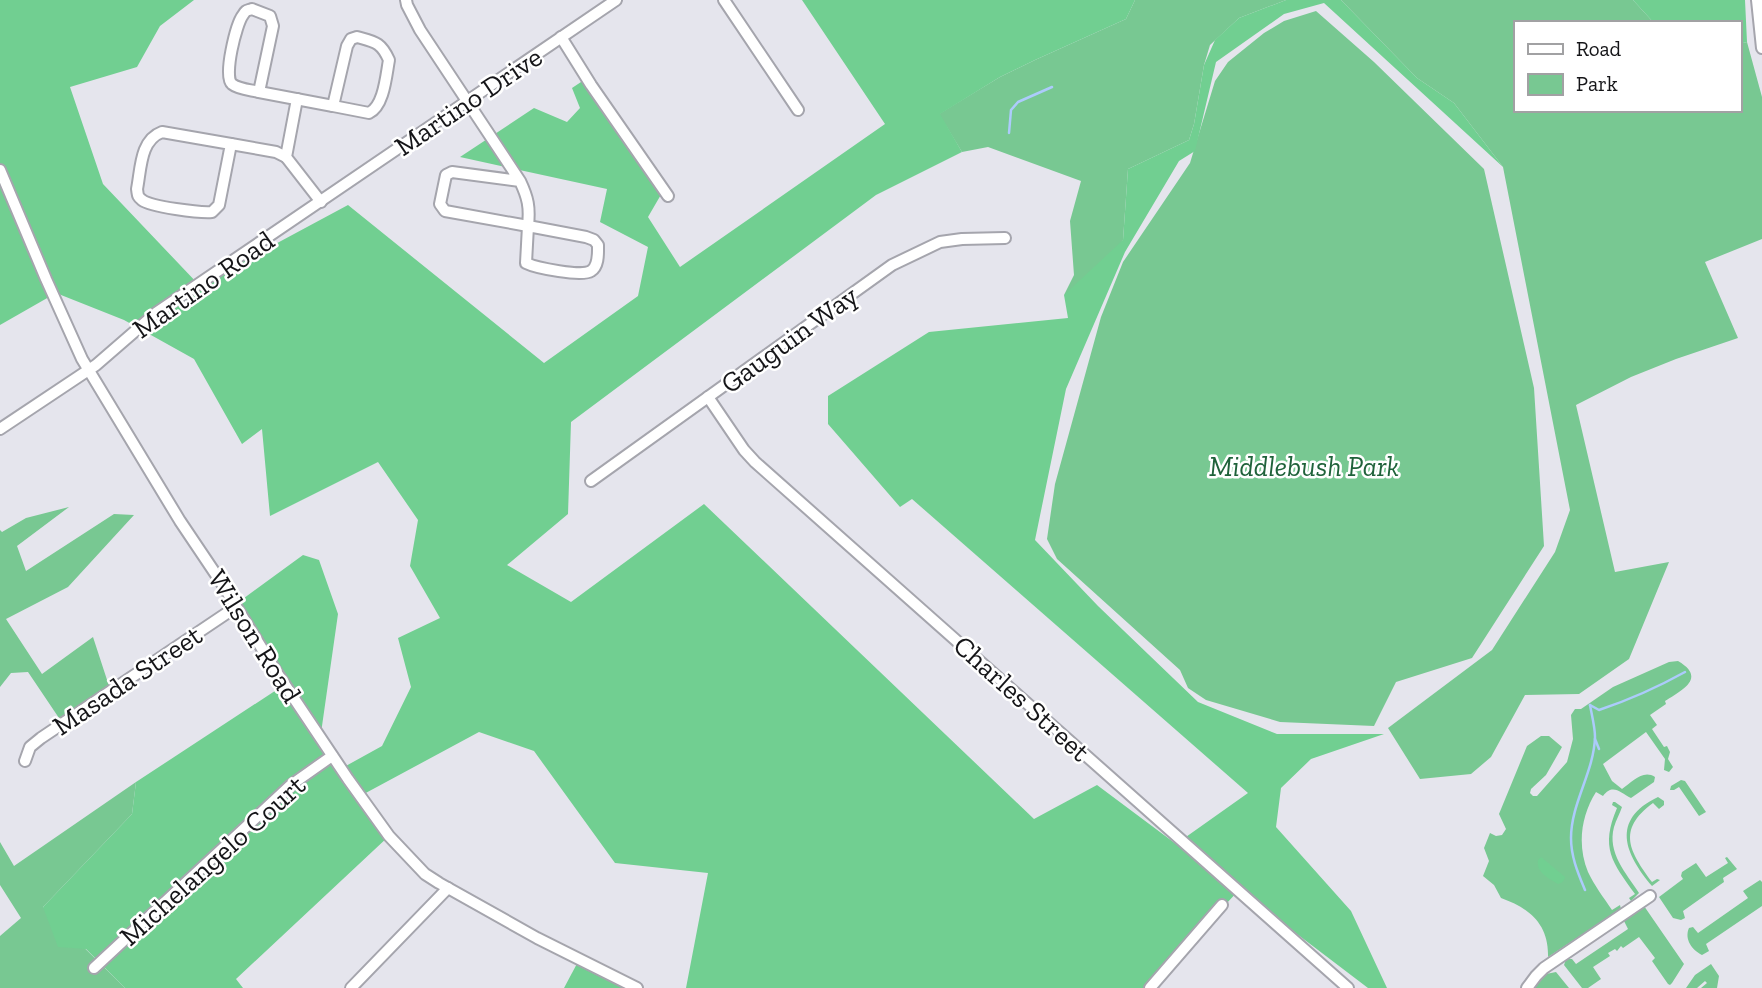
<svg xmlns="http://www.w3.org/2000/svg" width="1762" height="988" viewBox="0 0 1762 988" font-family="'Zilla Slab',serif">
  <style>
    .green { fill: #78c892 }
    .forest { fill: #71cf91 }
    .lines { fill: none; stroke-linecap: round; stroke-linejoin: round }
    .stream { stroke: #accbfb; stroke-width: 2.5 }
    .minor-casing { stroke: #a5a5ad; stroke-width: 14 }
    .minor { stroke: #fff; stroke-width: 10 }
    .labels { text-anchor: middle; stroke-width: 5; stroke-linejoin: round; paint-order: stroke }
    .street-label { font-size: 28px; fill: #151518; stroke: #fff }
    .park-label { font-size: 28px; font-style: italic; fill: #1f623a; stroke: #fff }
  </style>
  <rect width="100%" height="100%" fill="#e5e5ed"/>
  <g class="green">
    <path d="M1135,0H1286L1239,18L1210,45L1204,65L1194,124L1189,140L1128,169L1123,240L1113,270L1064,295L1074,275L1070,221L1081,181L988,147L962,152L939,114L1000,77L1035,60L1126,19Z"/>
    <path d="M1341,0H1633L1654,23H1515V110H1739V44L1747,42L1762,97V239L1705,262L1738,338L1676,359L1631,377L1576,405L1615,572L1669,562L1629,659L1579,694L1525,695L1491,757L1471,774L1420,779L1388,728L1492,650L1555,552L1570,510L1503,167L1454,103L1417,78Z"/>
    <path d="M1316,11L1374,62L1484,169L1534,388L1544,546L1472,658L1396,682L1374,726L1280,722L1206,700L1188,688L1180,670L1057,559L1047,539L1055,484L1101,317L1123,262L1190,163L1215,81L1228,62L1264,33L1284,21Z"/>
    <path d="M69,507L17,546L26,571L114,514L134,515L68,587L6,619L42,674L93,637L110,689L61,721L28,672L11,673L0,687V530L2,532L26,518Z"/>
    <path d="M1678,661C1707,678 1682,690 1665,701L1666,704L1650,715L1657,725L1652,729L1664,747L1667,746L1670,752L1668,759L1673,767L1669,772L1664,770L1665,759L1646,732L1603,764L1612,781L1622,789C1632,782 1643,769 1655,777L1654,782L1631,798C1620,793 1613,783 1603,796L1596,792C1581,816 1577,845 1588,872C1594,885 1604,898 1612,910L1620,905L1621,909L1548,957C1549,924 1529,908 1501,898L1494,885L1483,876L1489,861L1484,848L1490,833L1496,836L1502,835L1506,829L1499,814L1527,746L1541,736H1549L1562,747L1546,775L1531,789L1530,793L1533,796H1537L1567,762L1573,739L1571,715L1575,709H1581L1613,687L1669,662Z"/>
    <path d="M1681,780L1685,781L1706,812L1699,816L1679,787L1674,790H1670L1671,786Z"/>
    <path d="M136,782L132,814L43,907L125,988H0V936L21,918L0,885V842L14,866Z"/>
    <path d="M1658,797L1664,801V805L1659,809L1653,803C1616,830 1630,852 1652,882L1657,879L1660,880L1652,886C1625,854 1610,820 1658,797Z"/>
    <path d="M1613,802H1615L1622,807C1620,813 1616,820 1614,827C1607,853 1626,873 1639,893L1631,901L1629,898L1635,894C1612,862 1600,848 1617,808L1612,805Z"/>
    <path d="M1727,857L1737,869L1723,878L1724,882L1683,911L1685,918L1681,920L1673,918L1659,897L1683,879L1681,876L1682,872L1696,863L1706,877L1728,863L1725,858Z"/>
    <path d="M1760,880L1762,882V906L1706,944L1709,951L1702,955C1692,950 1684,939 1689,928L1693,927L1698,933L1748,898L1743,891Z"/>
    <path d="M1644,906L1684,964L1672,983L1670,985L1668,984L1652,961L1655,958L1639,937L1623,948L1621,946L1617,951L1615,949L1608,953L1610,956L1593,967L1601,979L1588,988H1582L1564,965L1566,959H1572L1576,964L1628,929L1624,921L1625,918Z"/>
    <path d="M1711,964L1719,976L1717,988H1701L1707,983L1705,981L1697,988H1686L1695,975Z"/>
    <path d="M1556,972L1569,988H1533L1546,974Z"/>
  </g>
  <g class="forest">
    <path d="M0,0H194L160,26L137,67L70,87L103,184L199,285L348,205L544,363L638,296L648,247L600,222L607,189L460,157L534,108L567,122L580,108L572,88L590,76L666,186L648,217L680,267L885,124L802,0H1135L1126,19L1035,60L1000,77L940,114L962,152L876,195L571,422L568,514L507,565L571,602L704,504L1034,819L1097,785L1176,844L1248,793L912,499L900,507L828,424V396L929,332L1068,318L1064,295L1123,240L1128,169L1189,140L1194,124L1204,65L1215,40L1239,18L1286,0H1341L1417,78L1454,103L1503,167L1324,3L1284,14L1216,62L1195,151L1179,161L1125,252L1066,389L1035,540L1098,606L1198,702L1277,734H1384L1311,759L1281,788L1276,827L1351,911L1387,988H1368L1239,890L1148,988H686L708,873L615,863L534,751L479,732L362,795L389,836L236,979L243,988H125L86,949L58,947L43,907L132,814L136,782L287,683L236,604L303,555L319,560L338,614L321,733L344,767L382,746L411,687L398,638L440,618L410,566L418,520L378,462L270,516L262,429L242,444L194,359L124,320L56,293L0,325Z"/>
    <path d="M1633,0H1745L1747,42L1739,44V23H1654Z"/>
    <path d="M1541,857L1565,877C1564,881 1562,883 1558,884C1549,878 1536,873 1538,860Z"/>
    <path d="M580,958L637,988H564Z"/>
  </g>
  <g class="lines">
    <g class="stream">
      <path d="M1009,133L1011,110L1018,102L1052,87"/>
      <path d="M1590,705L1599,710C1629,700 1658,687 1685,672"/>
      <path d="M1595,739L1599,749"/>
      <path d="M1585,890C1578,873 1571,857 1571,838C1571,803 1594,772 1595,737C1595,727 1592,716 1590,705"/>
    </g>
    <g class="minor-casing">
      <g id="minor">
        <path d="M406,0L407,5L420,30L520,181C528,198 530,207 528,226L445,211L440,204L446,175L452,172L520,181"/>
        <path d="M724,0L798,110"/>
        <path d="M1757,0L1762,48"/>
        <path d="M252,9L270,16L273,26L259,92C251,90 238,89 232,84C223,77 236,24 243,15C246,10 246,11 252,9Z"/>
        <path d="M357,37C375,42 381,42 389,60C386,76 384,106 369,113L333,106L347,46L351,39Z"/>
        <path d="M561,37L591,85L668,196"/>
        <path d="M259,92L333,106"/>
        <path d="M297,99L286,157L321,202"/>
        <path d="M162,132L231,144L219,205L212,212C200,213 151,207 142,200C137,196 138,195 137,189C141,169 140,140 162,132Z"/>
        <path d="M231,144L276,152L286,157"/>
        <path d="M0,170L46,279L82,359L180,521L221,582L277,673L348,779L389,836L425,874L439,883L537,938L637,988"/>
        <path d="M528,226L586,237L594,240L598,245C598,253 599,266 591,271C582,277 536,268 526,263Z"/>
        <path d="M708,397L744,450L755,462L1348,988"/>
        <path d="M0,429L96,365L156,313L616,0"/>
        <path d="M591,481L892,265L940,242L962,239L1005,238"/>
        <path d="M25,761L30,747L41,738L236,607"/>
        <path d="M94,968L291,785L332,756"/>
        <path d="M351,988L448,888"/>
        <path d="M1150,988L1222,905"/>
        <path d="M1527,988L1536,976L1544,968L1650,896"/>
      </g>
    </g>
    <use href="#minor" class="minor"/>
  </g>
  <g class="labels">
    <g class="street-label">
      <text transform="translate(468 101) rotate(-34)" y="10">Martino Drive</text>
      <text transform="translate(203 284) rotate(-35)" y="10">Martino Road</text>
      <text transform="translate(789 339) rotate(-36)" y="10">Gauguin Way</text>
      <text transform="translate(255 636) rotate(58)" y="10">Wilson Road</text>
      <text transform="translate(127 680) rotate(-34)" y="10">Masada Street</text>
      <text transform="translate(1022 698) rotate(42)" y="10">Charles Street</text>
      <text transform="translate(212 860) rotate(-42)" y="10">Michelangelo Court</text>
    </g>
    <g class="park-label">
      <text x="1304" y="476">Middlebush Park</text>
    </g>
  </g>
  <rect x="1514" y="21" width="228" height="91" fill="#ffffff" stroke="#a1a1a3" stroke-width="2"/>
  <rect x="1528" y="44" width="35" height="10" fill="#ffffff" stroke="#a1a1a3" stroke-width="2"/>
  <text x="1576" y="56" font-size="21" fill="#151518">Road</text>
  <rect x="1528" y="74" width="35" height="21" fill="#78c892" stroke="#a1a1a3" stroke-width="2"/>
  <text x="1576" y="91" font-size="21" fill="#151518">Park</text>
</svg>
